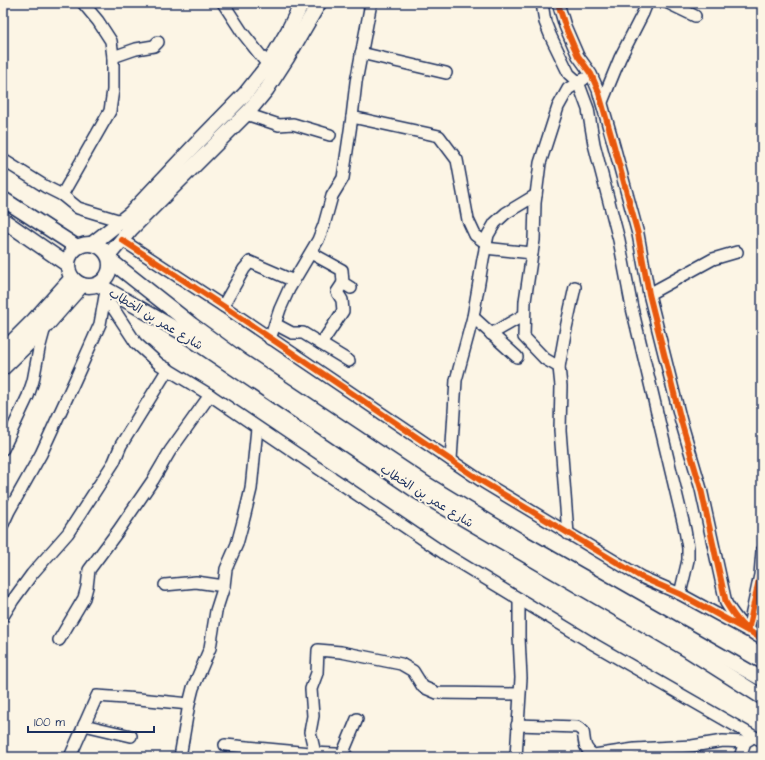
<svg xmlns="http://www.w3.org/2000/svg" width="765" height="760" viewBox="0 0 765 760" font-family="'Architects Daughter','Playpen Sans Arabic',sans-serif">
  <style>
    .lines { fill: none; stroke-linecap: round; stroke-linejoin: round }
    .minor-casing { stroke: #1b2f5e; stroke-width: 14 }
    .major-casing { stroke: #1b2f5e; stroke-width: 17 }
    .minor { stroke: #fcf5e5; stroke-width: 11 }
    .major { stroke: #fcf5e5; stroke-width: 14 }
    .cycleway-casing { stroke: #fcf5e5; stroke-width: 8 }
    .cycleway { stroke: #e8590c; stroke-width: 6 }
    .labels { text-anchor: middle; stroke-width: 4; stroke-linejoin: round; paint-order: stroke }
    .street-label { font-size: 12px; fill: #1b2f5e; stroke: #fcf5e5 }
  </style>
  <rect width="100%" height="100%" fill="#fcf5e5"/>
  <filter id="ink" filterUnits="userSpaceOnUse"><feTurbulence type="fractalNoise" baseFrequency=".025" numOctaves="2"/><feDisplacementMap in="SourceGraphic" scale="8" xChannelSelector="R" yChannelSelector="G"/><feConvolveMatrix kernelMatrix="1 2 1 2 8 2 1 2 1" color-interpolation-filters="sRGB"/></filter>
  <g filter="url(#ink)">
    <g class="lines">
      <g class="minor-casing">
        <g id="minor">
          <path d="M223,3L242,32L268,65"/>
          <path d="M542,3L545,22L551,37L569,74L578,82L588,109L594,144L619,240L632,308L685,530L688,548V560L680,594"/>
          <path d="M558,3L565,26L578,56L591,74L598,90L611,135L638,234L649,294L681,421L701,489L726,603C737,621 744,629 762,639"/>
          <path d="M668,3L695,16"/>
          <path d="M361,53L446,73"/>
          <path d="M113,57L136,49L154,46L158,42"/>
          <path d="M602,102L620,58L643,13L647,3"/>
          <path d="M246,114L279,125L293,124L330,135"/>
          <path d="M352,117L439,136L457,160L468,220L475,235L486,243"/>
          <path d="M3,160L46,187L62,195L78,208L121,221"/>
          <path d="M62,195L110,111L113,90V57L111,41L98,21L83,3"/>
          <path d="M122,240L223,306L483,482L641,577L680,594L748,631L760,575L762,551"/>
          <path d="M485,248L532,253"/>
          <path d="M311,253L342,270L343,283L351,288"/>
          <path d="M649,294L713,259L737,252"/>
          <path d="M105,301L113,308L136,343L159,364L210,395L445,554L595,645L762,741"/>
          <path d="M223,306L244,269L250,262L294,281"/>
          <path d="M473,317L517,357"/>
          <path d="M275,324L292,333H303L349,361"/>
          <path d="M491,334L524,315"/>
          <path d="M270,339L280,309L289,289L318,240L324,225L332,196L343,178L352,117L356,82L371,3"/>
          <path d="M321,344L343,311L342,300L337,292L343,283"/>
          <path d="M559,367L545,359L524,337L525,301L534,240L535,203L540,163L558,107L568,89L584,79"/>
          <path d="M3,449L28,396L33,381L39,349L45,327"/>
          <path d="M451,460L456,380L473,317L483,259L488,235L495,223L506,213L536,195"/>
          <path d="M3,524L9,511L41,454L75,380L100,324L105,296"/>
          <path d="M568,534L560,430L561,386L559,367L566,328L575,287"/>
          <path d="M165,585L196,582L224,586"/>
          <path d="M3,616L13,600L32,574L68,533L114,462L121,445L168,369"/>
          <path d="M59,640L84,598L87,587L89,570L118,531L153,480L170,451L210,395"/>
          <path d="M84,725L131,736"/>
          <path d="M517,725L577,727L583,731C585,741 583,749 594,755L635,749L692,746L723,741L745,742"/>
          <path d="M225,745L310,753L336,754L348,757"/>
          <path d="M315,753L310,732L313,716L311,689L317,673L318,650L341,652L401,664L413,671L423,687L437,693L519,694"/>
          <path d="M342,755L357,719"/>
          <path d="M70,757L97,696L139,699L189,704"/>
          <path d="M180,757L189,704L193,688L210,648L216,611L224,586L226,569L237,544L244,518L251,489L257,428"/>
          <path d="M516,757L521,678L519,637V599"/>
          <path d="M742,757L741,754L745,742L750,739"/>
        </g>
      </g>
      <g class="major-casing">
        <g id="major">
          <path d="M3,199L77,247"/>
          <path d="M3,220L68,265"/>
          <circle cx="89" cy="265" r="21"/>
          <path d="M92,244L130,214L196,144L245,94L268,65L288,31L302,3"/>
          <path d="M109,255L131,229L249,111L267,89L287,58L319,3"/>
          <path d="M111,261L192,325L240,360L426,484L520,541L762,679"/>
          <path d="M99,285L181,332L418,492L688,650L762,697"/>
          <path d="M3,351L34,320L72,278"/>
          <path d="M3,368L45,327L82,285"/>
        </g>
      </g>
      <use href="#minor" class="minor"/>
      <use href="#major" class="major"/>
      <g class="cycleway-casing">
        <g id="cycleway">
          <path d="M558,3L565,26L578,56L591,74L598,90L611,135L638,234L649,294L681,421L701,489L726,603C737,621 744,629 762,639"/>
          <path d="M122,240L223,306L483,482L641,577L680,594L748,631L760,575L762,551"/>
        </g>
      </g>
      <use href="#cycleway" class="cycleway"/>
    </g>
  </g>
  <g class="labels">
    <g class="street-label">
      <text transform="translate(156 319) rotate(31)" y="4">شارع عمر بن الخطاب</text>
      <text transform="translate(427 496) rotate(32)" y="4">شارع عمر بن الخطاب</text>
    </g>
  </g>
  <rect width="765" height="760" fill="none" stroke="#fcf5e5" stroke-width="16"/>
  <rect x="8" y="8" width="749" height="744" fill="none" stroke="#1b2f5e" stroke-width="1.5" filter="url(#ink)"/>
  <path d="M28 726v6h126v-6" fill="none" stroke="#1b2f5e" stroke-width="2"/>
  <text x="34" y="726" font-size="12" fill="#1b2f5e" stroke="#fcf5e5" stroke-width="3" paint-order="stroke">100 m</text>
</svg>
